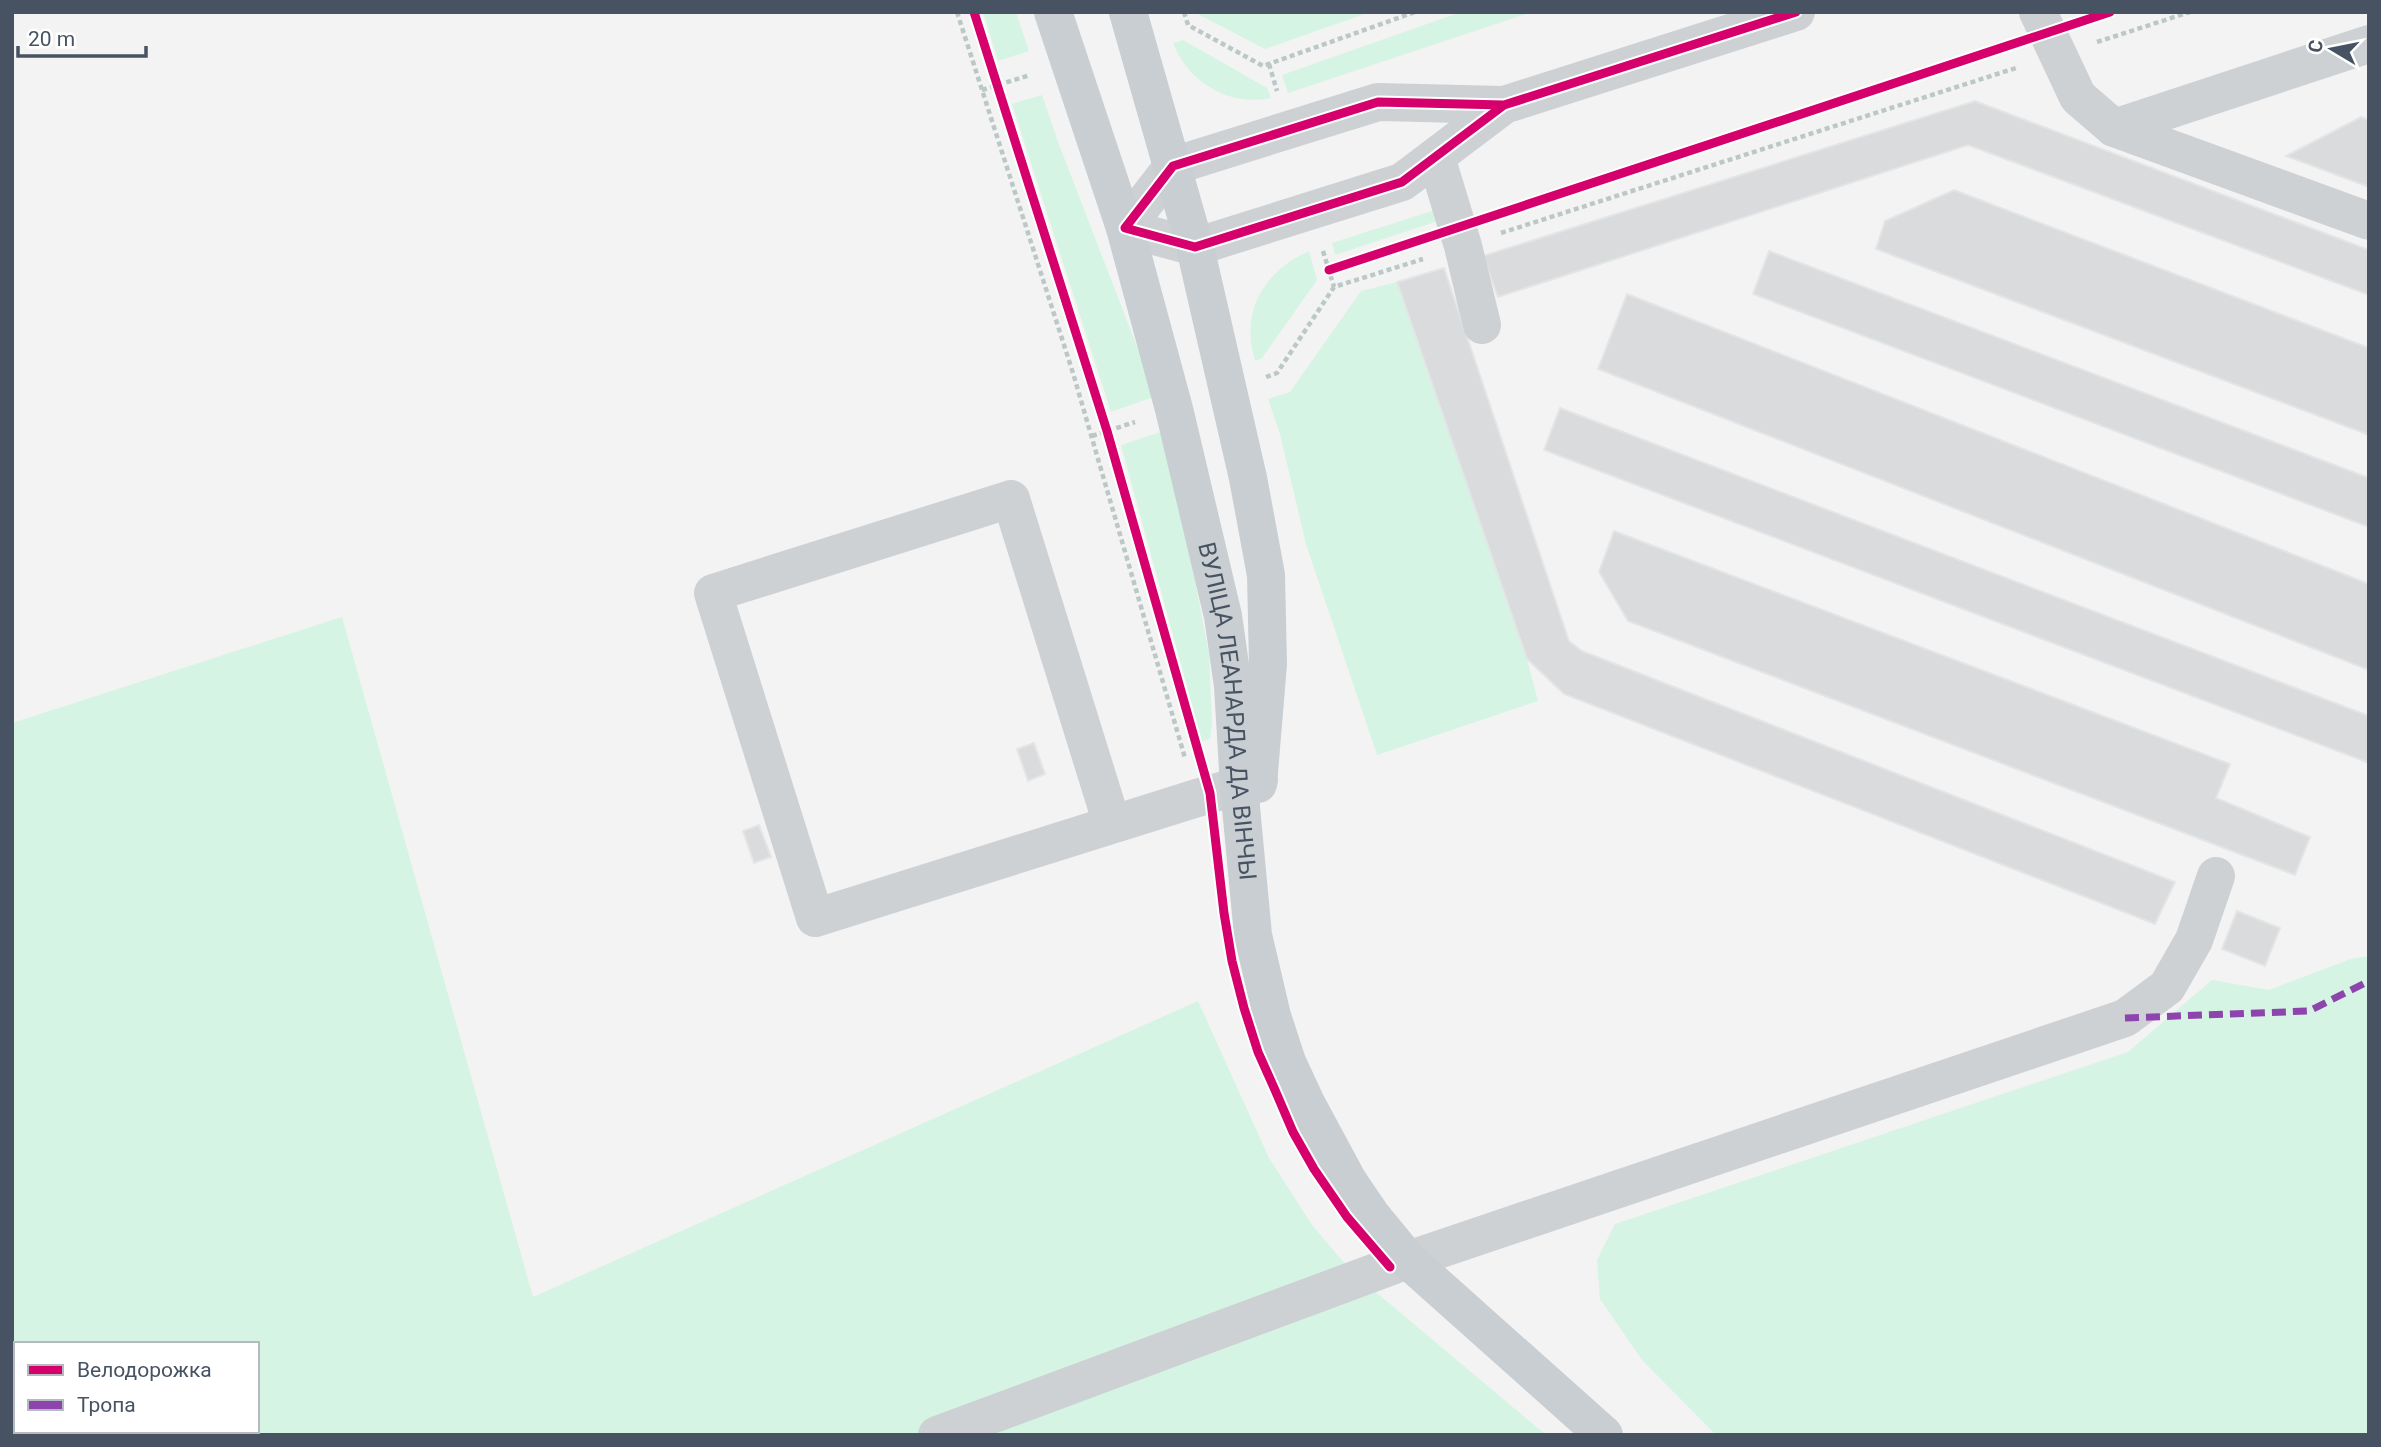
<svg xmlns="http://www.w3.org/2000/svg" width="2381" height="1447" viewBox="0 0 2381 1447" font-family="Roboto,sans-serif">
  <style>
    .green { fill: #d5f4e4; fill-rule: evenodd }
    .building { fill: #dadbdd; stroke: #e4e5e6; stroke-width: 2 }
    .lines { fill: none; stroke-linecap: round; stroke-linejoin: round }
    .path { stroke: #bbc8c6; stroke-width: 4.5; stroke-dasharray: 5 3.5; stroke-linecap: butt }
    .minor { stroke: #ced1d4; stroke-width: 38 }
    .major { stroke: #c9ced2; stroke-width: 38 }
    .quiet { stroke: #8e44ad; stroke-width: 7; stroke-dasharray: 14 7; stroke-linecap: butt }
    .cycleway-casing { stroke: #fff; stroke-width: 13 }
    .cycleway { stroke: #d6006c; stroke-width: 9 }
    .labels { text-anchor: middle; stroke-width: 7; stroke-linejoin: round; paint-order: stroke }
    .street-label { font-size: 24px; fill: #475362; stroke: #fff }
  </style>
  <rect width="100%" height="100%" fill="#f3f3f3"/>
  <g class="green">
    <path d="M983,12H1016L1029,51L998,61Z"/>
    <path d="M1194,12H1370L1265,49Z"/>
    <path d="M1461,12H1532L1288,93L1282,75Z"/>
    <path d="M1183,40L1267,88L1271,98C1229,107 1188,82 1173,43Z"/>
    <path d="M1042,95L1058,142L1156,396L1111,412L1012,104Z"/>
    <path d="M1438,209L1441,220L1335,255L1332,243Z"/>
    <path d="M1309,251L1317,280L1262,358L1255,361C1240,311 1263,272 1309,251Z"/>
    <path d="M1397,282L1527,659L1538,701L1377,755L1306,544L1280,434L1268,399L1290,392L1361,291Z"/>
    <path d="M1167,430L1209,655L1212,722L1210,739L1202,741L1121,445Z"/>
    <path d="M342,617L533,1297L1198,1001L1269,1158L1312,1225L1352,1272L1546,1435H12V723ZM16,1344H257V1431H16Z"/>
    <path d="M2369,956V1435H1716L1642,1360L1600,1299L1597,1260L1615,1224L2128,1052L2212,980L2269,990L2351,959Z"/>
  </g>
  <g class="building">
    <path d="M1975,101L2369,250V295L1968,145L1498,297L1483,256Z"/>
    <path d="M2361,117L2369,120V187L2286,156Z"/>
    <path d="M1954,190L2369,348V435L1876,249L1885,221Z"/>
    <path d="M1769,251L2369,478V527L1753,294Z"/>
    <path d="M1444,268L1569,641L1582,651L2175,882L2155,924L1564,694L1527,659L1397,282Z"/>
    <path d="M1627,294L2369,584V670L1598,369Z"/>
    <path d="M1560,408L2369,716V763L1544,450Z"/>
    <path d="M1614,531L2230,764L2216,798L2310,837L2295,875L1628,621L1599,572Z"/>
    <path d="M1034,743L1045,774L1028,781L1017,749Z"/>
    <path d="M759,825L771,857L754,863L743,831Z"/>
    <path d="M2237,911L2280,928L2265,966L2222,949Z"/>
  </g>
  <g class="lines">
    <g class="path">
      <path d="M957,12L1073,373L1185,758"/>
      <path d="M1184,12L1188,25L1263,66L1415,12"/>
      <path d="M2097,42L2190,12"/>
      <path d="M1269,64L1277,91"/>
      <path d="M982,90L1030,75"/>
      <path d="M1501,233L2019,67"/>
      <path d="M1323,251L1334,287"/>
      <path d="M1266,377L1277,373L1334,287L1423,259"/>
      <path d="M1092,436L1135,422"/>
    </g>
    <g class="minor">
      <path d="M2038,12L2078,97L2114,128L2369,221"/>
      <path d="M1504,105L1402,182L1195,247L1125,228L1173,166L1378,102L1504,105L1796,12"/>
      <path d="M2114,128L2369,44"/>
      <path d="M1436,157L1463,246L1482,325"/>
      <path d="M1112,824L1011,499L713,593L815,918L1197,798L1259,780"/>
      <path d="M937,1435L1408,1260L2125,1018L2167,987L2194,940L2216,876"/>
    </g>
    <g class="major">
      <path id="s1" d="M1053,12L1125,228L1174,409L1223,616L1233,686L1239,786L1253,935L1272,1016L1287,1062L1306,1103L1348,1181L1371,1215L1408,1260L1604,1435"/>
      <path d="M1128,12L1195,247L1248,478L1266,575L1268,664L1258,784"/>
    </g>
    <path class="quiet" d="M2125,1018L2309,1011L2369,981"/>
    <g class="cycleway-casing">
      <g id="cycleway">
        <path d="M974,12L1107,431L1210,793L1224,913L1232,961L1244,1008L1258,1052L1275,1090L1293,1132L1314,1169L1347,1217L1390,1267"/>
        <path d="M1504,105L1402,182L1195,247L1125,228L1173,166L1378,102L1504,105L1796,12"/>
        <path d="M1329,270L2110,12"/>
      </g>
    </g>
    <use href="#cycleway" class="cycleway"/>
  </g>
  <g class="labels">
    <g class="street-label">
      <text dy="8" stroke="none"><textPath href="#s1" startOffset="723">ВУЛІЦА ЛЕАНАРДА ДА ВІНЧЫ</textPath></text>
    </g>
  </g>
  <rect width="2381" height="1447" fill="none" stroke="#475362" stroke-width="28"/>
  <rect x="14" y="1342" width="245" height="91" fill="#ffffff" stroke="#b5bac0" stroke-width="2"/>
  <rect x="28" y="1365" width="35" height="10" fill="#d6006c" stroke="#b5bac0" stroke-width="2"/>
  <text x="77" y="1377" font-size="21" fill="#475362">Велодорожка</text>
  <rect x="28" y="1400" width="35" height="10" fill="#8e44ad" stroke="#b5bac0" stroke-width="2"/>
  <text x="77" y="1412" font-size="21" fill="#475362">Тропа</text>
  <g transform="translate(2332 49) rotate(280)" stroke="#ffffff" stroke-width="5" paint-order="stroke">
  <path d="M0-5L12 26L0 18L-12 26Z" fill="#475362"/>
  <text y="-10" font-size="19" font-weight="bold" text-anchor="middle" fill="#475362">С</text>
  </g>
  <path d="M18 46v10h128v-10" fill="none" stroke="#475362" stroke-width="3.5"/>
  <text x="28" y="46" font-size="21" fill="#475362" stroke="#ffffff" stroke-width="5" paint-order="stroke">20 m</text>
</svg>
